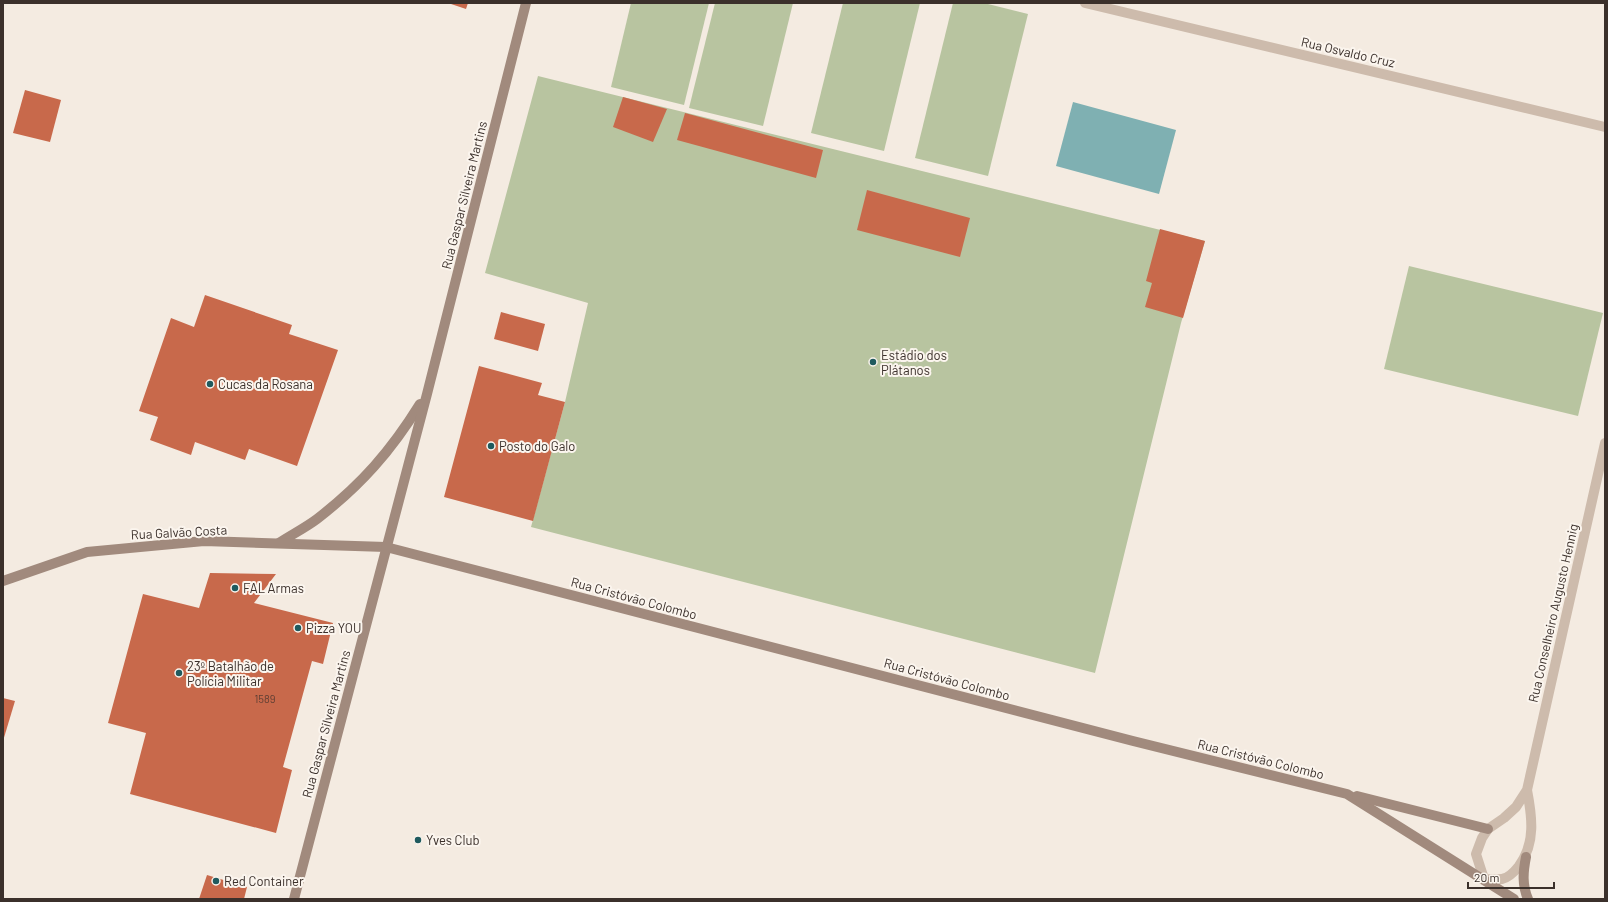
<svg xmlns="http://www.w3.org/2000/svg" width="1608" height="902" viewBox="0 0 1608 902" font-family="Barlow,sans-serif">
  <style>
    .green { fill: #b8c4a0 }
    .water { fill: #7fb0b2 }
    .building { fill: #c8694b }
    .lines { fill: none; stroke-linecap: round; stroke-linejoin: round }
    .street { stroke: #cdbbac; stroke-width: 10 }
    .secondary { stroke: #a18a7d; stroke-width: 10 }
    .poi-dot { fill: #1f5a5e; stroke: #fbf5ee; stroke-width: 1.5 }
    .labels { text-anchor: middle; stroke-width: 4; stroke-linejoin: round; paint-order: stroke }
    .number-label { font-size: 11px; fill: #5e3e33 }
    .street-label { font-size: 13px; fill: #3b302b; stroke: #fbf5ee }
    .poi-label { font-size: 13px; fill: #3b302b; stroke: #fbf5ee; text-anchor: start }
  </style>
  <rect width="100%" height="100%" fill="#f4ebe1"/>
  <g class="green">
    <path d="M631,3H709L684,105L611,87Z"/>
    <path d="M715,3H793L763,126L689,108Z"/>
    <path d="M843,3H920L884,151L811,133Z"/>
    <path d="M953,3H984L1028,14L988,176L915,158Z"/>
    <path d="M538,76L1205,241L1181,323L1095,673L531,527L565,402L588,303L485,273Z"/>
    <path d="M1409,266L1603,313L1578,416L1384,369Z"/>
  </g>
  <path class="water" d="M1073,102L1176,130L1159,194L1056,166Z"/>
  <g class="building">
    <path d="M448,3H468L466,9Z"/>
    <path d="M25,90L61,100L50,142L13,133Z"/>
    <path d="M623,97L667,109L653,142L613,127Z"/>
    <path d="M685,113L823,150L816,178L677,140Z"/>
    <path d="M867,190L970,218L960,257L857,230Z"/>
    <path d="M1160,229L1205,241L1183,318L1145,307L1152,283L1146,281Z"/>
    <path d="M205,295L292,325L289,334L338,350L297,466L249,449L245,460L195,442L191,455L150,440L158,417L139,411L171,318L194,327Z"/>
    <path d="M501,312L545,324L538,351L494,339Z"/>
    <path d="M479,366L542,383L538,395L565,402L533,521L444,497Z"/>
    <path d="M210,573L276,574L254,603L333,623L323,664L312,661L283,767L292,770L276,833L130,794L146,733L108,723L143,594L199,608Z"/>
    <path d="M3,698L15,701L3,741Z"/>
    <path d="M207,875L247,887L244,899H199Z"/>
  </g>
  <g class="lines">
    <g class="street">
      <path d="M1085,3L1605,127"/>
      <path d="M1527,790C1532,816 1536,843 1519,866C1515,871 1508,878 1502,879C1496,880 1489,879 1484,879L1476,854L1482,838L1488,829L1504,818L1516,807L1527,790L1605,443"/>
    </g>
    <g class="secondary">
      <path d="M279,543C291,535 305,528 317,519C361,485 391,451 420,404"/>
      <path d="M3,581L87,552L204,541L386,547L1133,741L1347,794L1514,899"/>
      <path d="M1357,796L1488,829"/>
      <path d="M1526,857C1523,872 1522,885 1528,899"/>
      <path d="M294,899L427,394L526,3"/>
    </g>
  </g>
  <g class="poi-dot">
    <circle cx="873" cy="362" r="4"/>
    <circle cx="210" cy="384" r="4"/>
    <circle cx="491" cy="446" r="4"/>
    <circle cx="235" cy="588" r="4"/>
    <circle cx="298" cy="628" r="4"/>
    <circle cx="179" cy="673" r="4"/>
    <circle cx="418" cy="840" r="4"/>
    <circle cx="216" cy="881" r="4"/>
  </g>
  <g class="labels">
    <g class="number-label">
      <text x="265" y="703">1589</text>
    </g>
    <g class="street-label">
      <text transform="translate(1348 52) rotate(13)" y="5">Rua Osvaldo Cruz</text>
      <text transform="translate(464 195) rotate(-76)" y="5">Rua Gaspar Silveira Martins</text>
      <text transform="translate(179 532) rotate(-3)" y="5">Rua Galvão Costa</text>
      <text transform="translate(634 598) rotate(15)" y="5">Rua Cristóvão Colombo</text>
      <text transform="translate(1553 613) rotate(-77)" y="5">Rua Conselheiro Augusto Hennig</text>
      <text transform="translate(947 679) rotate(15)" y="5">Rua Cristóvão Colombo</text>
      <text transform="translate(326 724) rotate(-75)" y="5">Rua Gaspar Silveira Martins</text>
      <text transform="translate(1261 759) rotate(14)" y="5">Rua Cristóvão Colombo</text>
    </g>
    <g class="poi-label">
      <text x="881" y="360">Estádio dos<tspan x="881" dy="15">Plátanos</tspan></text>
      <text x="218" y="389">Cucas da Rosana</text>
      <text x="499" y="451">Posto do Galo</text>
      <text x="243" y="593">FAL Armas</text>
      <text x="306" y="633">Pizza YOU</text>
      <text x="187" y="671">23º Batalhão de<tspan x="187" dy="15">Polícia Militar</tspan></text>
      <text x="426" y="845">Yves Club</text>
      <text x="224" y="886">Red Container</text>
    </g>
  </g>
  <rect width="1608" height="902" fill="none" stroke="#3b302b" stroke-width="8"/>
  <path d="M1468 882v6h86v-6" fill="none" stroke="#3b302b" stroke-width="2"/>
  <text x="1474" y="882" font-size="12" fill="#3b302b" stroke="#fbf5ee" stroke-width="3" paint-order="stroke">20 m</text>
</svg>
